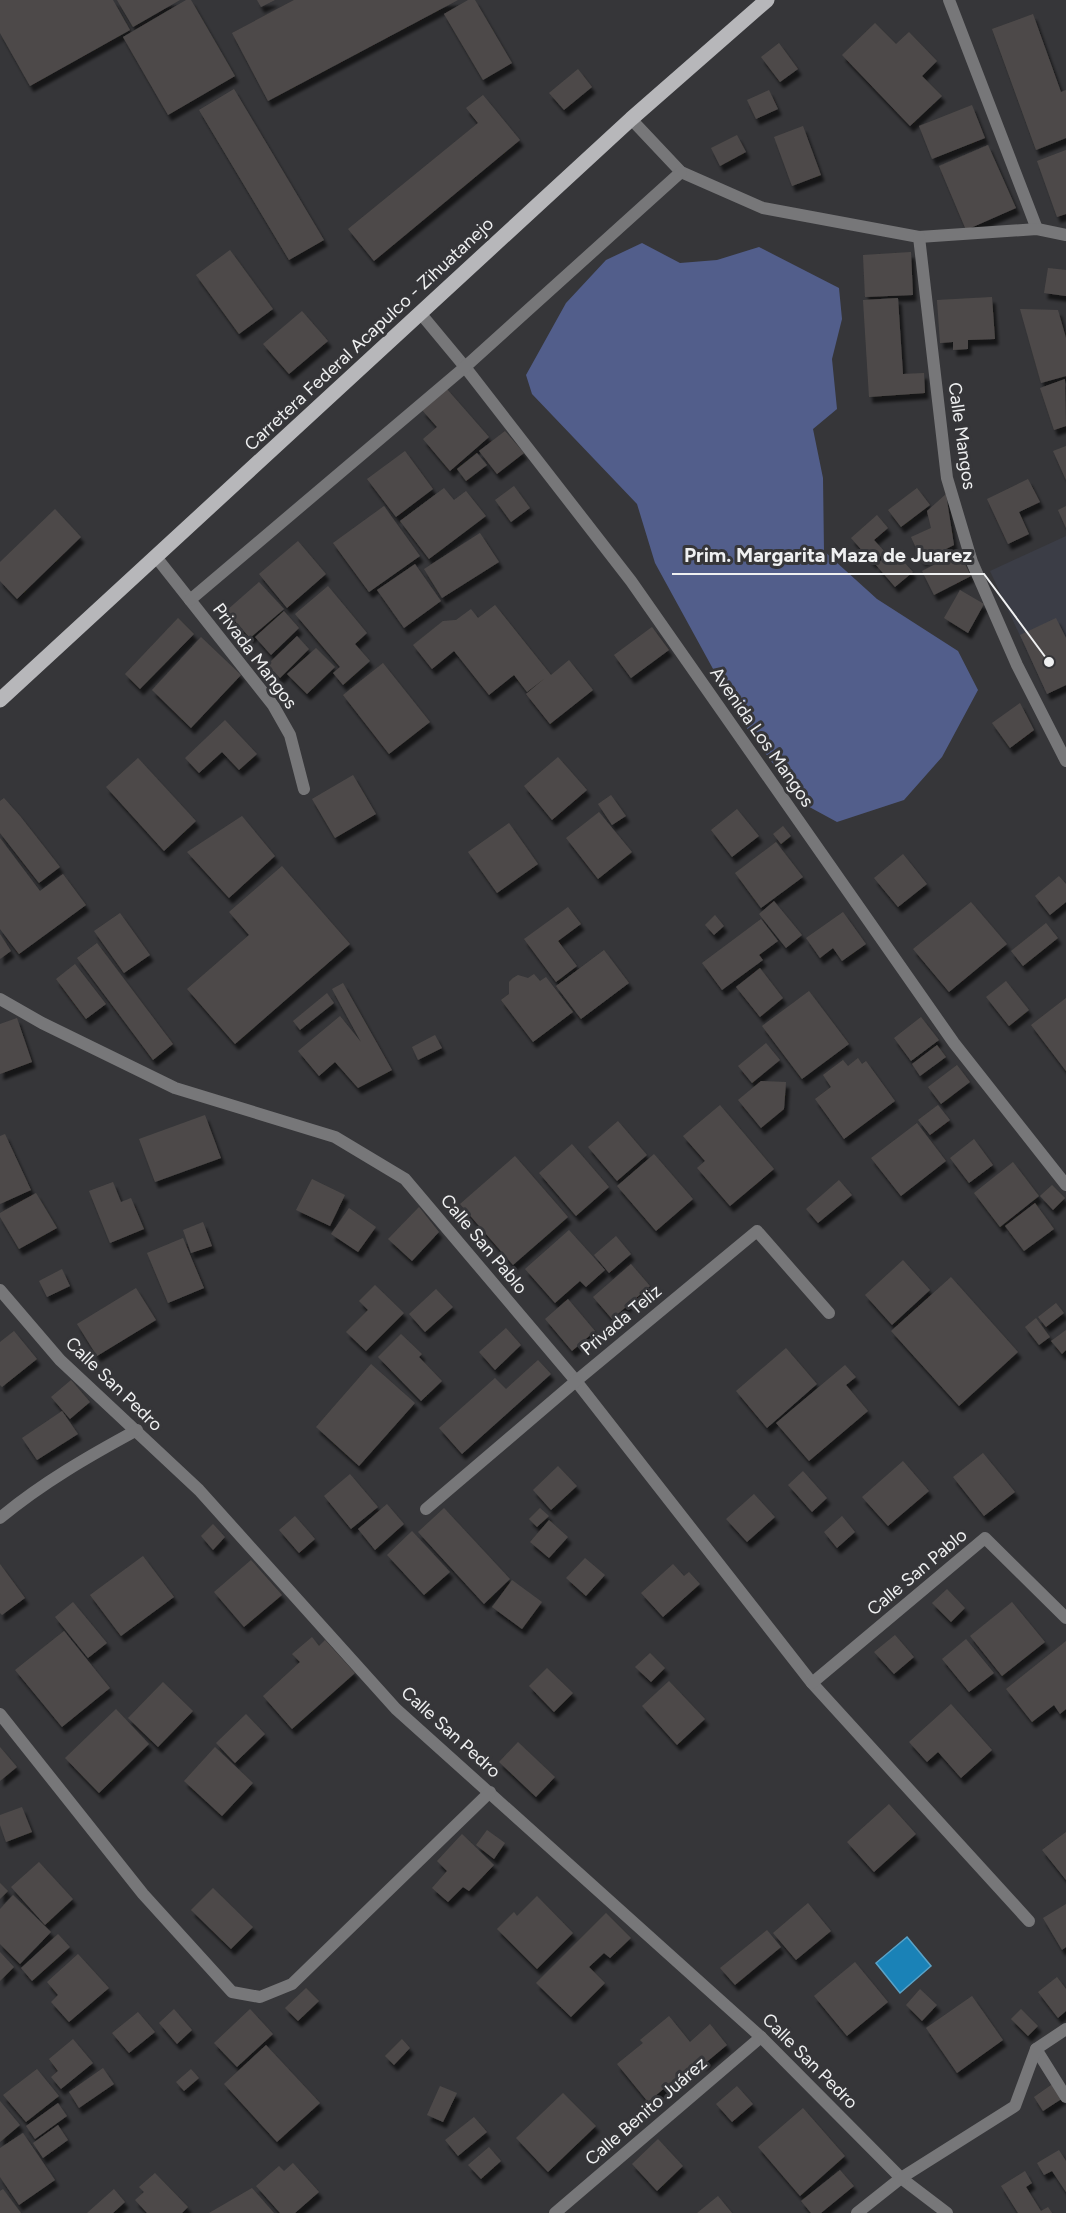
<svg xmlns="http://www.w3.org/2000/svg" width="1066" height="2213" viewBox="0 0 1066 2213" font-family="Figtree,sans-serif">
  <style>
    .built { fill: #3b3d46 }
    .green { fill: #525e8b }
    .water { fill: #1a82b7; stroke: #5aa3c8; stroke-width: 1.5 }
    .building { fill: #4e4a49; filter: url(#shadow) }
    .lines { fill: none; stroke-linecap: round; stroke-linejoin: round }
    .street { stroke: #777779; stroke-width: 12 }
    .primary { stroke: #b7b7ba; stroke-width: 15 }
    .labels { text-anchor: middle; stroke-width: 6; stroke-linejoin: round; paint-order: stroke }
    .street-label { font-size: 18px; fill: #eff0f1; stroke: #363639 }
    .leader { fill: none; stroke: #eff0f1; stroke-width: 2 }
    .callout-dot { fill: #eff0f1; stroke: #363639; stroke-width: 2 }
    .callout-label { font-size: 20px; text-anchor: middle; font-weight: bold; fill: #eff0f1; stroke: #363639; stroke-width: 6; stroke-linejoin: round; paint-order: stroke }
  </style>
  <defs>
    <filter id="shadow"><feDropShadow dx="3.5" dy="6" stdDeviation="1.5" flood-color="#0009"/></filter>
  </defs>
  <rect width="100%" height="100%" fill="#363639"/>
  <path class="built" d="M1066,536V685L1047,694L990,571Z"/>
  <path class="green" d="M642,243L680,263L717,260L759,247L839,288L842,319L832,359L837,409L813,429L823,478L824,551L877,599L958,651L978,690L942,757L904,800L837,822L802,803L741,720L655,563L637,504L532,394L526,375L566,303L606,260Z"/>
  <path class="water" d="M907,1937L931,1966L900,1993L876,1963Z"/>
  <g class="building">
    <path d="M0,0H113L130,30L30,86L0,33Z"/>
    <path d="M117,0H180L133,27Z"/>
    <path d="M186,0H191L235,76L168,115L123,37Z"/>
    <path d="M257,0H275L261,7Z"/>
    <path d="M294,0H458L268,101L232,33Z"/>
    <path d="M468,0H475L512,63L483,80L444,14Z"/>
    <path d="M1033,14L1061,92L1066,90V138L1036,150L992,29Z"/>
    <path d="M875,23L896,44L909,32L937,61L922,76L942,96L910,126L842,55Z"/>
    <path d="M779,43L798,69L780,82L761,57Z"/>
    <path d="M578,69L592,87L564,110L549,93Z"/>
    <path d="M234,89L324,240L289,260L199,110Z"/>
    <path d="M769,90L778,109L756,119L747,100Z"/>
    <path d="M483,95L520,140L374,261L348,229L478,123L466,108Z"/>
    <path d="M972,105L985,138L932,159L919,126Z"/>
    <path d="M803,126L821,175L792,186L774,137Z"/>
    <path d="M737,135L746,152L720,166L711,148Z"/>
    <path d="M988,145L1016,208L966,230L939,166Z"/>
    <path d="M1066,150V214L1057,217L1037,161Z"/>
    <path d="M230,250L273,309L239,334L196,275Z"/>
    <path d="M911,252L913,295L865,297L863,255Z"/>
    <path d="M1048,268L1066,270V296L1044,293Z"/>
    <path d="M992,297L995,339L968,340V349L953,350V342L940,343L937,300Z"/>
    <path d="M898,298L903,374L924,373L925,393L869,397L863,300Z"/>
    <path d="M1020,309L1058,310L1066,338V376L1041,383Z"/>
    <path d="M302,311L328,341L289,374L263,344Z"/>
    <path d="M1065,379L1066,426L1054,430L1040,388Z"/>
    <path d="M446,388L489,437L450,471L423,439L437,427L422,410Z"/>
    <path d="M505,431L524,453L497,474L479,451Z"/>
    <path d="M1066,446V480L1053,451Z"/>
    <path d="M405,451L433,489L396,517L367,479Z"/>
    <path d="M477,453L487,465L466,481L457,469Z"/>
    <path d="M1028,479L1040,502L1019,512L1029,534L1008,544L987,499Z"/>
    <path d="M514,486L530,508L511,522L495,500Z"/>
    <path d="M444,488L454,500L466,491L486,516L429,559L400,521Z"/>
    <path d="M917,488L930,505L901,527L888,510Z"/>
    <path d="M946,494L954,545L922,561L911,537L931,528L927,511Z"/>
    <path d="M384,506L420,556L369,592L333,543Z"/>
    <path d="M1066,506V528L1058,510Z"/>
    <path d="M55,509L81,537L17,599L0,581V562Z"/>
    <path d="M877,515L888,528L874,540L885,552L873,563L851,538Z"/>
    <path d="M480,533L499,562L442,598L424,569Z"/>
    <path d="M298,541L326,574L287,608L259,574Z"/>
    <path d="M959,552L971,576L934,595L922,571Z"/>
    <path d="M887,555L896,565L902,560L913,572L895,587L876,565Z"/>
    <path d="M415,564L441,601L404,628L377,590Z"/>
    <path d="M259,582L284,609L250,638L226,611Z"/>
    <path d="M328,586L367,633L355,644L370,661L343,685L333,673L340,667L295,614Z"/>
    <path d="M960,590L984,604L968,633L944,618Z"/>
    <path d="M495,605L551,675L569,660L593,690L550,724L526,694L545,678L527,692L514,675L489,695L454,651L432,669L413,645L443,621L456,620L471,609L478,618Z"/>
    <path d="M284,611L299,628L271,655L255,637Z"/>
    <path d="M178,618L194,634L140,689L125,674Z"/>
    <path d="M1056,618L1066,638V685L1047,694L1020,635Z"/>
    <path d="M652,627L669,650L631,678L614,655Z"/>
    <path d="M297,636L309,649L280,678L267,665Z"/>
    <path d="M201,637L241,675L191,728L152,690Z"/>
    <path d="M316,648L335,667L307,694L287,674Z"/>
    <path d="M383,663L430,722L389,754L343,695Z"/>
    <path d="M1020,703L1034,730L1010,748L992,723Z"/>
    <path d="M225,720L257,754L239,770L222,752L199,773L185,758Z"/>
    <path d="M558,757L587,790L552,820L524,786Z"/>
    <path d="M138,758L196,821L164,851L106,787Z"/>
    <path d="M353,775L376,814L335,838L312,799Z"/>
    <path d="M611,795L626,816L612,825L598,804Z"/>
    <path d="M4,798L20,816L60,867L39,883L0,833V801Z"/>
    <path d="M737,809L759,836L732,857L711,830Z"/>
    <path d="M599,812L632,852L598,879L566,838Z"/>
    <path d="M242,816L275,856L229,898L187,852Z"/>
    <path d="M509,823L538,864L497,893L468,852Z"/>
    <path d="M783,826L791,836L781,844L773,834Z"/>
    <path d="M0,838L40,891L63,874L86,905L19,954L0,929Z"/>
    <path d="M776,842L803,877L761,908L735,873Z"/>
    <path d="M903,854L927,884L898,907L874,878Z"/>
    <path d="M282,866L350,944L235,1044L187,989L249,935L229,912Z"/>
    <path d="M1059,876L1066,884V902L1050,915L1035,896Z"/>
    <path d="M774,901L802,935L786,948L759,914Z"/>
    <path d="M971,902L1007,944L949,992L913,949Z"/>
    <path d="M568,907L581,924L558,941L577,966L556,982L524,939Z"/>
    <path d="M843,912L866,944L842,961L833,948L820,958L806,938Z"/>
    <path d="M120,913L150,955L124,973L94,931Z"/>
    <path d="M715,915L724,926L714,935L705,925Z"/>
    <path d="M761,919L778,941L759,955L763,960L722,990L702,963Z"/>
    <path d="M1046,923L1058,938L1023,966L1011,951Z"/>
    <path d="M0,934L11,951L0,959Z"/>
    <path d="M97,943L173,1044L153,1060L77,958Z"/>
    <path d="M604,950L629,983L581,1019L556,986Z"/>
    <path d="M75,964L106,1004L86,1019L56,979Z"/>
    <path d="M760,968L783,998L760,1017L736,987Z"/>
    <path d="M534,974L540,981L546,977L573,1012L533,1042L501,1000L509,994V982L513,978L518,975L528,978Z"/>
    <path d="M1006,981L1029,1010L1009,1026L986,997Z"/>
    <path d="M343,983L392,1070L358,1088L335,1062L319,1076L298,1051L340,1016L361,1042L332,989Z"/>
    <path d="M809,991L849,1044L802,1079L762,1026Z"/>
    <path d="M327,993L334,1003L300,1030L293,1021Z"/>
    <path d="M1066,998V1071L1031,1025Z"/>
    <path d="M921,1017L939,1040L911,1061L894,1038Z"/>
    <path d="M17,1018L32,1062L0,1074V1024Z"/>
    <path d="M435,1035L442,1048L418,1060L412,1047Z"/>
    <path d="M766,1043L780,1060L752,1083L738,1066Z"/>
    <path d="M937,1045L946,1057L920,1076L912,1064Z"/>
    <path d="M858,1058L862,1064L866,1061L895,1101L844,1139L815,1099L831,1087L823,1075L843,1060L848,1066Z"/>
    <path d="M957,1065L970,1082L941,1104L928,1087Z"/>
    <path d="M761,1081L786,1082L784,1109L761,1128L738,1100Z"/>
    <path d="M720,1105L774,1169L730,1206L697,1168L705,1161L683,1136Z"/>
    <path d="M938,1105L950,1120L930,1135L918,1120Z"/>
    <path d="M205,1115L221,1158L155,1182L139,1139Z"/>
    <path d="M618,1121L647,1155L617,1181L588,1147Z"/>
    <path d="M917,1123L946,1161L901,1196L871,1158Z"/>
    <path d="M5,1134L31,1190L0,1204V1136Z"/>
    <path d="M974,1139L993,1165L969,1183L950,1158Z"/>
    <path d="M572,1144L609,1187L576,1216L539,1173Z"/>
    <path d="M654,1154L693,1199L656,1231L617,1186Z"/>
    <path d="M515,1156L568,1217L513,1265L460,1204Z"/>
    <path d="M1013,1162L1039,1196L1000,1227L974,1193Z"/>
    <path d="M312,1179L345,1195L330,1226L296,1210Z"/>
    <path d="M839,1180L852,1195L818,1223L806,1209Z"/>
    <path d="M113,1182L121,1202L131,1198L144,1229L110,1243L89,1191Z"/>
    <path d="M1052,1185L1065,1198L1053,1210L1040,1196Z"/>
    <path d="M36,1193L57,1228L19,1249L0,1217V1213Z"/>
    <path d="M1035,1203L1054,1229L1024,1251L1005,1226Z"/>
    <path d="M419,1207L439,1232L412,1261L388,1239Z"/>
    <path d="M349,1208L376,1227L358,1252L331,1234Z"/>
    <path d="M203,1222L212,1246L191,1253L183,1230Z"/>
    <path d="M569,1230L605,1270L586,1287L580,1281L555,1303L525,1269Z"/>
    <path d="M616,1236L631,1254L609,1273L594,1255Z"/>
    <path d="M183,1238L204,1288L168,1303L147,1253Z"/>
    <path d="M903,1260L930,1290L892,1325L865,1295Z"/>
    <path d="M631,1264L650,1286L612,1319L593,1297Z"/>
    <path d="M62,1269L70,1286L47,1297L39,1281Z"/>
    <path d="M951,1277L1018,1352L959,1406L891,1331Z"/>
    <path d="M375,1285L404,1313L366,1351L346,1332L368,1310L359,1301Z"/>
    <path d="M136,1288L156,1320L97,1356L77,1324Z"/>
    <path d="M436,1289L453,1307L425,1332L409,1314Z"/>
    <path d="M568,1299L595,1331L572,1351L545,1319Z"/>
    <path d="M1056,1303L1064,1313L1046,1327L1038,1317Z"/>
    <path d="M1036,1318L1050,1337L1039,1345L1025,1327Z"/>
    <path d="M506,1328L521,1345L495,1370L479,1352Z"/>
    <path d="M1066,1330V1350L1062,1354L1051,1341Z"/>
    <path d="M14,1331L37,1359L2,1387L0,1385V1342Z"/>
    <path d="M401,1334L422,1354L419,1357L442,1381L421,1401L378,1357Z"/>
    <path d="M786,1348L817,1384L767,1428L736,1391Z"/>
    <path d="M538,1360L551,1374L462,1454L439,1428L495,1378L506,1389Z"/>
    <path d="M371,1364L415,1403L359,1466L316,1427Z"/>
    <path d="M845,1365L856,1377L846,1385L868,1411L809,1461L776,1423Z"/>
    <path d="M71,1380L90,1402L70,1419L51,1397Z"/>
    <path d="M62,1411L78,1434L37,1460L22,1438Z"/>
    <path d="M983,1453L1015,1492L984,1516L953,1477Z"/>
    <path d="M903,1461L929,1491L888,1526L862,1497Z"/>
    <path d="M558,1466L577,1486L551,1510L533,1490Z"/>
    <path d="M803,1471L827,1498L812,1512L788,1485Z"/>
    <path d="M350,1474L378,1507L351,1529L324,1496Z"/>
    <path d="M754,1494L775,1517L747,1542L726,1519Z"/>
    <path d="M387,1504L404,1524L375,1550L358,1529Z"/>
    <path d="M444,1508L510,1579L484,1604L418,1532Z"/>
    <path d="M540,1508L549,1516L537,1527L529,1519Z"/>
    <path d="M295,1516L315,1539L299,1553L279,1530Z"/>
    <path d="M842,1516L855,1532L837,1548L824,1532Z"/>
    <path d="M549,1520L568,1537L549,1558L530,1542Z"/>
    <path d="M213,1524L225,1537L213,1550L201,1536Z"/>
    <path d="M412,1531L450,1572L424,1595L387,1555Z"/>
    <path d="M143,1556L174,1597L121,1636L90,1595Z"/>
    <path d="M585,1558L605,1575L586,1596L566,1578Z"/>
    <path d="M251,1560L282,1595L244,1627L214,1592Z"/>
    <path d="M0,1564L25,1598L2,1615L0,1613Z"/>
    <path d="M673,1564L684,1576L689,1572L700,1584L663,1617L641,1593Z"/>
    <path d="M512,1580L542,1602L522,1629L492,1607Z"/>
    <path d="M947,1589L965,1608L951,1622L932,1603Z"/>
    <path d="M73,1602L107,1643L88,1658L55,1617Z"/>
    <path d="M1012,1602L1045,1642L1002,1676L970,1636Z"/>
    <path d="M64,1631L110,1688L62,1727L15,1670Z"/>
    <path d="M895,1635L914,1657L894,1674L874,1652Z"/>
    <path d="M312,1637L319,1646L325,1640L355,1673L292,1729L263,1696L300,1662L292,1654Z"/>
    <path d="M966,1639L994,1673L969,1692L942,1659Z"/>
    <path d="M1066,1641V1709L1060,1714L1054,1705L1032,1722L1006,1689Z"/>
    <path d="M650,1653L665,1668L651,1682L635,1667Z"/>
    <path d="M547,1668L573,1693L554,1712L529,1686Z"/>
    <path d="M669,1681L705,1719L677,1745L642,1706Z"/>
    <path d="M163,1682L193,1711L158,1747L128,1718Z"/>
    <path d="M951,1704L992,1750L961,1778L938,1752L927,1762L909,1742Z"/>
    <path d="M116,1709L149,1744L99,1793L65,1758Z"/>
    <path d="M246,1714L265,1734L235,1763L216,1743Z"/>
    <path d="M518,1742L555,1777L536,1797L499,1762Z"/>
    <path d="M0,1747L17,1767L0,1781Z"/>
    <path d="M215,1747L253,1783L222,1816L184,1781Z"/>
    <path d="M889,1804L916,1834L874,1872L847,1842Z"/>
    <path d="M22,1807L32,1832L6,1842L0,1825V1815Z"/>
    <path d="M487,1830L505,1843L494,1859L476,1845Z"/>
    <path d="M1066,1832V1880L1042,1850Z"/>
    <path d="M462,1834L494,1865L469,1891L463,1887L448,1902L432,1888L447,1871L437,1861Z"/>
    <path d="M39,1862L73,1899L45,1925L11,1887Z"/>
    <path d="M0,1883L8,1891L0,1899Z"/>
    <path d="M213,1888L253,1927L231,1949L191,1910Z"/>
    <path d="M13,1895L51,1932L20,1964L0,1944V1909Z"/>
    <path d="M537,1896L573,1933L537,1969L497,1929L514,1912L517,1916Z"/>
    <path d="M808,1903L831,1931L796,1960L773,1933Z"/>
    <path d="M1066,1904V1947L1062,1950L1043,1918Z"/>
    <path d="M606,1913L631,1938L610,1958L604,1953L589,1967L605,1983L571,2017L536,1983Z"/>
    <path d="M767,1930L781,1947L735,1985L720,1968Z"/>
    <path d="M58,1934L70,1947L32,1981L21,1968Z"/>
    <path d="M0,1952L14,1967L0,1981Z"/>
    <path d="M78,1954L109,1988L69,2022L51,2002L58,1995L47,1982Z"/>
    <path d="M855,1962L888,2002L847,2036L814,1996Z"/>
    <path d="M1057,1977L1066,1989V2011L1058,2018L1038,1992Z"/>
    <path d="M306,1988L319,2001L298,2021L285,2008Z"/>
    <path d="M920,1989L937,2005L922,2021L906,2005Z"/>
    <path d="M972,1996L1003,2040L957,2073L926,2028Z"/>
    <path d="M174,2009L192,2030L177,2044L159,2023Z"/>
    <path d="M250,2009L273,2034L237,2067L214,2043Z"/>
    <path d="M1021,2009L1038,2026L1028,2036L1011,2019Z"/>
    <path d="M138,2012L155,2032L129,2053L112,2033Z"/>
    <path d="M669,2016L690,2042L710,2024L727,2045L703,2065L699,2059L648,2102L617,2064L643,2043L640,2040Z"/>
    <path d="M73,2039L93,2063L61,2089L51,2077L58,2071L49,2059Z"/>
    <path d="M402,2039L410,2048L394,2065L385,2056Z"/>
    <path d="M266,2045L320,2103L277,2142L224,2084Z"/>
    <path d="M103,2068L114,2084L79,2108L69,2092Z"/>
    <path d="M37,2069L59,2096L26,2122L3,2095Z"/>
    <path d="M191,2069L199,2078L184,2091L176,2082Z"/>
    <path d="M1054,2083L1063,2098L1043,2111L1034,2097Z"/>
    <path d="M440,2086L457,2093L443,2122L427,2115Z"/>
    <path d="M737,2086L753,2104L732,2122L716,2104Z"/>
    <path d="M563,2093L596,2126L548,2172L516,2138Z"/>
    <path d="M0,2101L20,2125L0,2142Z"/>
    <path d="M58,2103L67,2116L35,2139L26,2126Z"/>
    <path d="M803,2108L845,2156L800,2196L758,2147Z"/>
    <path d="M474,2117L487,2132L458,2156L445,2140Z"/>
    <path d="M58,2125L68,2140L43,2158L33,2143Z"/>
    <path d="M23,2133L55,2180L19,2205L0,2177V2148Z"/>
    <path d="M658,2139L683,2166L657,2191L632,2164Z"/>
    <path d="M489,2147L501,2161L481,2179L468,2165Z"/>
    <path d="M1059,2150L1066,2161V2192L1052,2171L1044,2175L1037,2163Z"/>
    <path d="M293,2163L319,2192L295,2213H280L256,2186L279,2166L284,2171Z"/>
    <path d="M840,2170L854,2186L821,2213H811L801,2201Z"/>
    <path d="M1025,2171L1032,2183L1026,2187L1041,2211L1048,2207L1052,2213H1018L1001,2186Z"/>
    <path d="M155,2173L188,2207L182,2213H147L135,2200L144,2192L139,2187Z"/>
    <path d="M252,2188L274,2213H209Z"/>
    <path d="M3,2189L21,2213H0V2191Z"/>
    <path d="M114,2189L125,2202L113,2213H87Z"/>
    <path d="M718,2196L732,2213H697Z"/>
  </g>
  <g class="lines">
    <g class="street">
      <path d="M949,0L1037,229"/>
      <path d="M631,119L681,172L763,208L919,237L1037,229L1066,235"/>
      <path d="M919,237L947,478L972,562L1017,665L1066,761"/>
      <path d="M421,314L465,367L631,581L954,1043L1066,1185"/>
      <path d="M156,557L273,705L290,735L304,789"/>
      <path d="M190,600L465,367L681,172"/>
      <path d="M0,999L42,1023L175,1088L335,1137L405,1179L576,1381L812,1683L1029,1921"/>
      <path d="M0,1290L60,1360L199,1490L396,1709L761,2037L901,2178L947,2213"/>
      <path d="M426,1509L576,1381L757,1231L829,1313"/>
      <path d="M0,1518C42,1483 89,1456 137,1430"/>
      <path d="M812,1683L985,1538L1066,1618"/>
      <path d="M0,1714L143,1894L232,1992L260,1997L292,1984L490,1792"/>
      <path d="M1036,2049L1066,2097"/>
      <path d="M555,2213L761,2037"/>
      <path d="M857,2213L901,2178L1015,2106L1036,2049L1066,2029"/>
    </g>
    <path class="primary" d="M0,700L631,119L767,0"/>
  </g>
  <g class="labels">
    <g class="street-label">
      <text transform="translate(369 334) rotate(-43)" y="6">Carretera Federal Acapulco - Zihuatanejo</text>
      <text transform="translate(962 436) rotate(82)" y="6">Calle Mangos</text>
      <text transform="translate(255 656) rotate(53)" y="6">Privada Mangos</text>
      <text transform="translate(762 737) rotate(55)" y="6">Avenida Los Mangos</text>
      <text transform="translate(484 1244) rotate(50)" y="6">Calle San Pablo</text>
      <text transform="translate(621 1320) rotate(-40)" y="6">Privada Teliz</text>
      <text transform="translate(114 1384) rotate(44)" y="6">Calle San Pedro</text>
      <text transform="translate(917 1572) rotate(-40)" y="6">Calle San Pablo</text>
      <text transform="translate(451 1732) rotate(42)" y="6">Calle San Pedro</text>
      <text transform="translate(810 2061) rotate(45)" y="6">Calle San Pedro</text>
      <text transform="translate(646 2111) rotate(-41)" y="6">Calle Benito Juárez</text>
    </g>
  </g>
  <path class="leader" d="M1049 662L984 574H672"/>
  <circle class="callout-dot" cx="1049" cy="662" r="6"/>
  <g class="callout-label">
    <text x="828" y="562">Prim. Margarita Maza de Juarez</text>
  </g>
</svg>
